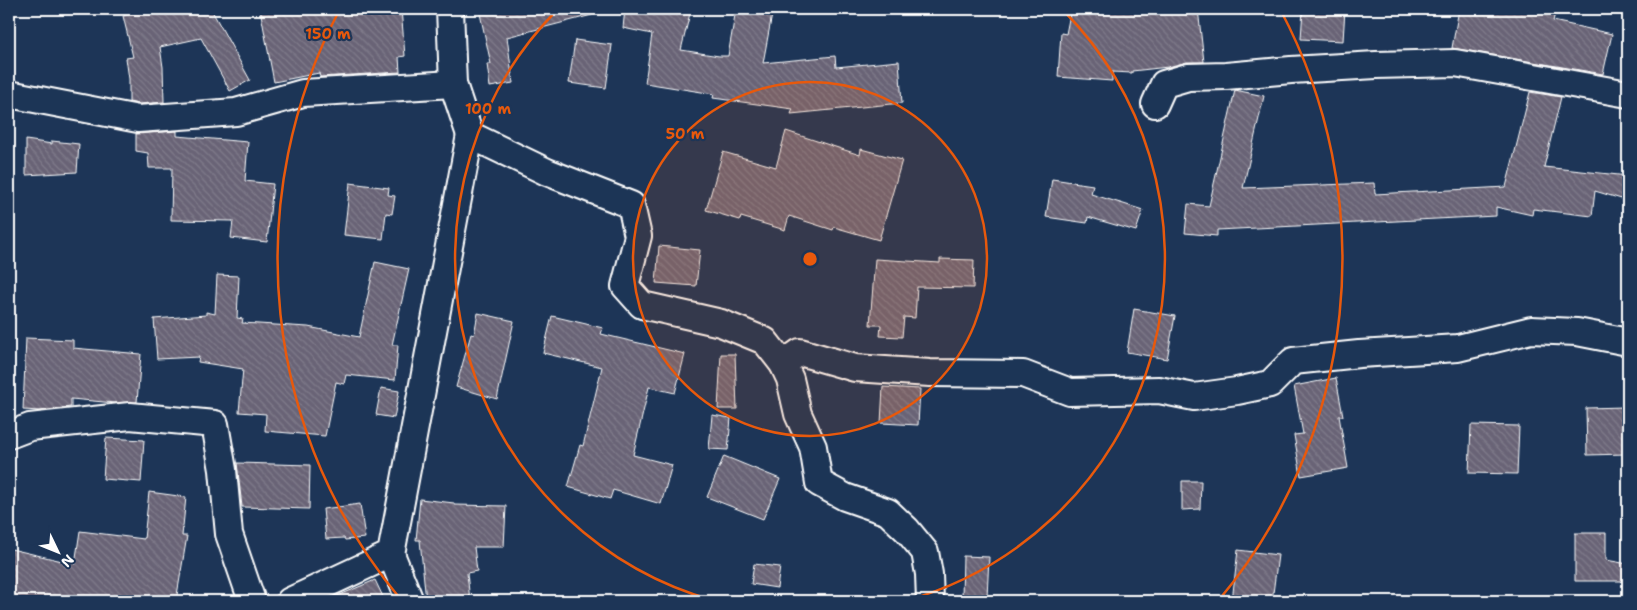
<svg xmlns="http://www.w3.org/2000/svg" width="1637" height="610" viewBox="0 0 1637 610" font-family="'Shantell Sans',sans-serif">
  <style>
    .building { fill: url(#building-back-hatch); stroke: #fff }
    .lines { fill: none; stroke-linecap: round; stroke-linejoin: round }
    .minor-casing { stroke: #fff; stroke-width: 30 }
    .minor { stroke: #1d3557; stroke-width: 26 }
    .ring { fill: none; stroke: #e8590c; stroke-width: 2.5 }
    .centre { fill: #e8590c; stroke: #1d3557; stroke-width: 2.5 }
    .ring-label { font-size: 15px; text-anchor: middle; font-weight: bold; fill: #e8590c; stroke: #1d3557; stroke-width: 4.5; stroke-linejoin: round; paint-order: stroke }
  </style>
  <defs>
    <pattern id="building-back-hatch" width="6" height="6" patternUnits="userSpaceOnUse" patternTransform="scale(1.25)"><rect width="6" height="6" fill="#696476"/><path d="M-1 5l2 2M0 0l6 6M5-1l2 2" fill="none" stroke="#807b8b"/></pattern>
  </defs>
  <rect width="100%" height="100%" fill="#1d3557"/>
  <filter id="ink" filterUnits="userSpaceOnUse"><feTurbulence type="fractalNoise" baseFrequency=".02" numOctaves="2"/><feDisplacementMap in="SourceGraphic" scale="10" xChannelSelector="R" yChannelSelector="G"/><feConvolveMatrix kernelMatrix="1 2 1 2 8 2 1 2 1" color-interpolation-filters="sRGB"/></filter>
  <g filter="url(#ink)">
    <g class="building">
      <path d="M149,9H211L250,80L230,91L201,38L160,47L163,67L164,102L139,104L129,102V79L126,58L133,57L123,16Z"/>
      <path d="M260,9H401L405,56L399,57L400,72L320,77L319,73L274,82Z"/>
      <path d="M479,9H591L592,15L507,37L513,83L490,87L487,64H491Z"/>
      <path d="M625,9H691L681,50L719,56H728L736,9H773L763,63L835,56L836,67L899,61L902,103L791,114L793,109L713,98L714,94L645,83L652,34L623,28Z"/>
      <path d="M1071,9H1198L1204,62H1187L1168,67L1132,71V73L1112,72V81L1058,77L1061,33L1066,34Z"/>
      <path d="M1303,9H1345L1343,41L1301,39Z"/>
      <path d="M1459,9H1556L1553,21L1612,34L1603,74L1452,48Z"/>
      <path d="M575,40L612,45L606,88L569,83Z"/>
      <path d="M1235,90L1264,96L1243,188L1374,183L1375,194L1506,187L1530,92L1561,97L1544,167L1628,176V201L1595,191L1592,216L1533,209L1532,215L1496,207V216L1217,230V236L1185,233L1188,204L1209,206Z"/>
      <path d="M177,131V136L248,142L245,181L273,184L267,242L231,238L233,221L171,220L172,168H149L148,153L136,151V134Z"/>
      <path d="M786,131L860,155L861,149L902,160L879,240L834,227L833,230L789,216L785,230L741,217L740,220L706,210L723,152L776,167Z"/>
      <path d="M26,140L52,144V141L79,144L77,172L26,175Z"/>
      <path d="M1052,179L1093,185L1091,194L1143,210L1136,231L1088,217L1087,223L1046,217Z"/>
      <path d="M350,183L389,188L388,195L395,196L392,214L386,213L383,239L344,235Z"/>
      <path d="M659,246L700,250L696,286L656,283Z"/>
      <path d="M875,259L940,263V259L974,260L973,288L917,287L915,318L904,317L902,337L880,336L881,325H870Z"/>
      <path d="M375,262L409,269L392,345H398L395,380L346,375L344,384L336,382L325,436L265,431L266,414L239,412L243,369L198,362L199,357L157,359L154,319L206,315V312L215,314L217,275L239,276L237,318L243,319L242,323L308,327L359,337Z"/>
      <path d="M1134,309L1175,316L1167,359L1127,352Z"/>
      <path d="M478,313L514,321L497,399L456,387L471,334L474,335Z"/>
      <path d="M552,316L603,328L601,334L685,354L675,393L649,387L633,455L672,465L661,504L613,490L610,499L568,487L580,445L583,446L602,367L543,353Z"/>
      <path d="M26,338L73,340V348L141,354L137,402L115,403L71,399V407L40,411L23,410Z"/>
      <path d="M721,354H735L737,409H718Z"/>
      <path d="M1336,378L1343,416H1339L1348,468L1301,476L1294,435L1303,434L1294,386Z"/>
      <path d="M883,387L920,389L918,425L881,423Z"/>
      <path d="M381,388L399,391L394,418L376,415Z"/>
      <path d="M1625,407L1626,454L1587,455L1586,408Z"/>
      <path d="M712,415L731,418L728,450L709,449Z"/>
      <path d="M1471,425L1519,426L1517,474L1469,473Z"/>
      <path d="M106,438L144,440L141,482L103,479Z"/>
      <path d="M724,456L780,479L763,519L707,497Z"/>
      <path d="M237,463L310,465L309,509L242,507Z"/>
      <path d="M1182,481H1201L1200,509L1182,510Z"/>
      <path d="M149,492L186,497L182,536H187L176,601H9V559L11,549L75,564L80,531L144,539Z"/>
      <path d="M420,499L454,503V505L506,506L504,547H474L477,571L467,573L470,601H426L420,540H416Z"/>
      <path d="M360,504L365,538L345,540L344,538L326,539L323,509Z"/>
      <path d="M1575,533H1606V560L1628,564V581H1575Z"/>
      <path d="M1238,550L1278,555L1272,601H1232Z"/>
      <path d="M963,556L989,557L987,597H962Z"/>
      <path d="M754,564L780,567L777,588L751,584Z"/>
      <path d="M375,580L385,601H326Z"/>
    </g>
    <g class="lines">
      <g class="minor-casing">
        <g id="minor">
          <path d="M450,9L453,84L470,135L547,172L631,205L638,236L625,286L642,305L721,323L765,341L783,364L790,379L798,414L813,447L819,483L845,497L888,512L907,530L925,552L929,574L930,601"/>
          <path d="M9,94L138,119L236,112L303,93L453,84"/>
          <path d="M1155,104L1164,84L1188,77L1226,76L1291,70L1376,65L1455,63L1628,94"/>
          <path d="M783,364L800,352L855,368L930,373L1023,374L1070,392L1159,390L1194,397L1237,391L1270,384L1293,361L1359,354L1458,348L1531,330L1577,332L1628,342"/>
          <path d="M9,435L30,427L130,416L215,424L223,470L229,534L252,601"/>
          <path d="M391,554L410,601"/>
          <path d="M290,601L391,554L470,135"/>
        </g>
      </g>
      <use href="#minor" class="minor"/>
    </g>
  </g>
  <circle cx="810" cy="259" r="177" fill="#e8590c" fill-opacity=".12"/>
  <g class="ring">
    <circle cx="810" cy="259" r="177"/>
    <path d="M715 601A355 355 0 0 1 557 10M1063 10A355 355 0 0 1 905 601"/>
    <path d="M402 601A532 532 0 0 1 340 9M1280 9A532 532 0 0 1 1218 601"/>
  </g>
  <circle cx="810" cy="259" r="8" class="centre"/>
  <g class="ring-label">
    <text x="328" y="39">150 m</text>
    <text x="488" y="114">100 m</text>
    <text x="685" y="139">50 m</text>
  </g>
  <rect width="1637" height="610" fill="none" stroke="#1d3557" stroke-width="30"/>
  <rect x="15" y="15" width="1607" height="580" fill="none" stroke="#fff" stroke-width="2" filter="url(#ink)"/>
  <g transform="translate(58 552) rotate(133)" stroke="#1d3557" stroke-width="4" paint-order="stroke">
  <path d="M0-4L9 19L0 12L-9 19Z" fill="#ffffff"/>
  <text y="-8" font-size="14" font-weight="bold" text-anchor="middle" fill="#ffffff">N</text>
  </g>
</svg>
